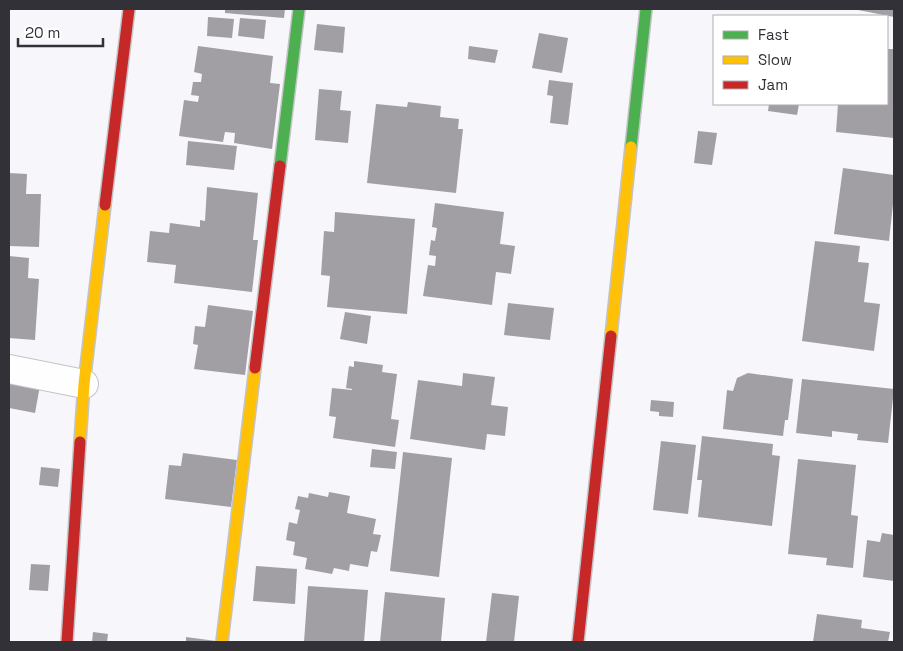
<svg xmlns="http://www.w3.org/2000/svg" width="903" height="651" viewBox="0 0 903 651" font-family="'Space Grotesk',sans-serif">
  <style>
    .building { fill: #a19fa3 }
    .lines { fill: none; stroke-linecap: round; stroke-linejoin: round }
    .street-casing { stroke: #c4c4c8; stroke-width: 30 }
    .fast-casing { stroke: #c4c4c8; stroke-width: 14 }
    .slow-casing { stroke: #c4c4c8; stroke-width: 14 }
    .jam-casing { stroke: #c4c4c8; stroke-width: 14 }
    .street { stroke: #fefefe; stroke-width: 28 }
    .fast { stroke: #4caf50; stroke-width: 11 }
    .slow { stroke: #ffc107; stroke-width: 11 }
    .jam { stroke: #c62828; stroke-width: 11 }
  </style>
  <rect width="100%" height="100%" fill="#f7f7fb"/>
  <g class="building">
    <path d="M225,9H285L284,18L225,13Z"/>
    <path d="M858,9H894V17L858,10Z"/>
    <path d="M208,17L234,19L232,38L207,36Z"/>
    <path d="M240,18L266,20L264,39L238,36Z"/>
    <path d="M317,24L345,27L343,53L314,50Z"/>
    <path d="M539,33L568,38L562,73L532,68Z"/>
    <path d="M198,46L273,56L270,83L280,84L272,149L234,143L235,133L225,132L223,142L179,136L184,100L198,102L199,96L191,95L193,82H201L202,74L194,72Z"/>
    <path d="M469,46L498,50L495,63L468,59Z"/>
    <path d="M887,49H894V138L836,132L838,104H887Z"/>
    <path d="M549,80L573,83L568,125L550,123L553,96L547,95Z"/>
    <path d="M319,89L342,91L340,110L351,111L348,143L315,140Z"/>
    <path d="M408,102L441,106L440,117L459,119L458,129H463L456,193L367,183L376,104L407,107Z"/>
    <path d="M769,104H799L797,115L768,111Z"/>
    <path d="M698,131L717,133L712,165L694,163Z"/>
    <path d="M188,141L237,146L234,170L186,165Z"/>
    <path d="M843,168L894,175V195L889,241L834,234Z"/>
    <path d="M9,173L27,174L26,194H41L39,247L9,246Z"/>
    <path d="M207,187L258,193L253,240H258L252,292L174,283L176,265L147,262L150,231L169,233L170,223L200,227V220L205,221Z"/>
    <path d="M435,203L504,212L500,244L515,246L511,274L496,272L492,305L423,296L428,265L435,266L436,256L429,255L431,240L435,241L437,228L432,227Z"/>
    <path d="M335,212L415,219L407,314L327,307L330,276L321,275L324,231L334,232Z"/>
    <path d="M815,241L860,246L858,262L869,263L864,302L880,304L874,351L802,341Z"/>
    <path d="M9,256L29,258L28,278L39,279L35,340L9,338Z"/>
    <path d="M508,303L554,308L550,340L504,335Z"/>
    <path d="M208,305L253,311L245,375L194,369L198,345L193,344L195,326L205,327Z"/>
    <path d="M345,312L371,316L367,344L340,339Z"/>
    <path d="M354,361L383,365L382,372L397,374L391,419L399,420L395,447L333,438L336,417L329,416L332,388L352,390V389L346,388L349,366L354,367Z"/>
    <path d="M463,373L495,377L491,405L508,407L505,436L487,434L485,450L410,439L418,380L462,386Z"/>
    <path d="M748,373L793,379L788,420H785L783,436L723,429L727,390L733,391L737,378Z"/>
    <path d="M9,374L41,380L35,413L9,408Z"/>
    <path d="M802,379L894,389L888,443L857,440L858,434L832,431V437L796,433Z"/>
    <path d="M651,400L674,402L673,417L659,416V412L650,411Z"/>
    <path d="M702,436L773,444L772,455L780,456L772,526L698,517L702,480H697Z"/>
    <path d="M661,441L696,445L688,514L653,510Z"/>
    <path d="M372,449L397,452L395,469L370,467Z"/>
    <path d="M403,452L452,458L439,577L390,571Z"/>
    <path d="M183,453L237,460L231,507L165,499L169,465L181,466Z"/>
    <path d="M798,459L856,465L851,515L858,516L853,568L826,565L827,558L788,554Z"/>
    <path d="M41,467L60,469L58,487L39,485Z"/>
    <path d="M329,492L350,496L347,513L376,519L373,534L381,535L377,552L371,551L368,567L350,564L349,571L334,568L332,574L305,569L307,558L293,555L295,542L286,540L289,522L297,524L300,510L295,509L298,496L308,498L309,493L328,497Z"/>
    <path d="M882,533L894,535V581L863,577L867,540L880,542Z"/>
    <path d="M31,564L50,565L48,591L29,590Z"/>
    <path d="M256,566L297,569L295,604L253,601Z"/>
    <path d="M308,586L368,590L364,642H304Z"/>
    <path d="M385,592L445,598L441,642H380Z"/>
    <path d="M492,593L519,596L514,642H486Z"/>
    <path d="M817,614L862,620L861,628L890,632L888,642H813Z"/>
    <path d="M93,632L108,634L107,642H92Z"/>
    <path d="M186,637L216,641V642H186Z"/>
  </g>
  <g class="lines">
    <g class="street-casing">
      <path id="street" d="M9,369L84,384"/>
    </g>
    <g class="fast-casing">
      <g id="fast">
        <path d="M631,147L646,9"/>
        <path d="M280,166L299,9"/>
      </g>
    </g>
    <g class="slow-casing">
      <g id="slow">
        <path d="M611,336L631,147"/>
        <path d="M80,442L84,384L105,205"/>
        <path d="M222,642L255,368"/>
      </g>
    </g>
    <g class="jam-casing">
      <g id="jam">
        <path d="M105,205L129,9"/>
        <path d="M255,368L280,166"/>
        <path d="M67,642L80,442"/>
        <path d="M578,642L611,336"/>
      </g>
    </g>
    <use href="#street" class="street"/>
    <use href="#fast" class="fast"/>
    <use href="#slow" class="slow"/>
    <use href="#jam" class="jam"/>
  </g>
  <rect width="903" height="651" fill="none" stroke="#323137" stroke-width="20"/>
  <rect x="713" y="15" width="175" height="90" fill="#ffffff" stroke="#adadaf"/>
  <rect x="723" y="31" width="25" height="8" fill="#4caf50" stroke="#adadaf"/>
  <text x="758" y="40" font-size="15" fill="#323137">Fast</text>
  <rect x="723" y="56" width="25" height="8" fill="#ffc107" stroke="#adadaf"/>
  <text x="758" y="65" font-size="15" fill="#323137">Slow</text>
  <rect x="723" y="81" width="25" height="8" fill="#c62828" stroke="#adadaf"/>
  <text x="758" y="90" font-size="15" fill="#323137">Jam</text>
  <path d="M18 38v8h85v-8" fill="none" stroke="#323137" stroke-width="2.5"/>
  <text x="25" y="38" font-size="15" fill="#323137" stroke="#ffffff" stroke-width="4" paint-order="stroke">20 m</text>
</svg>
